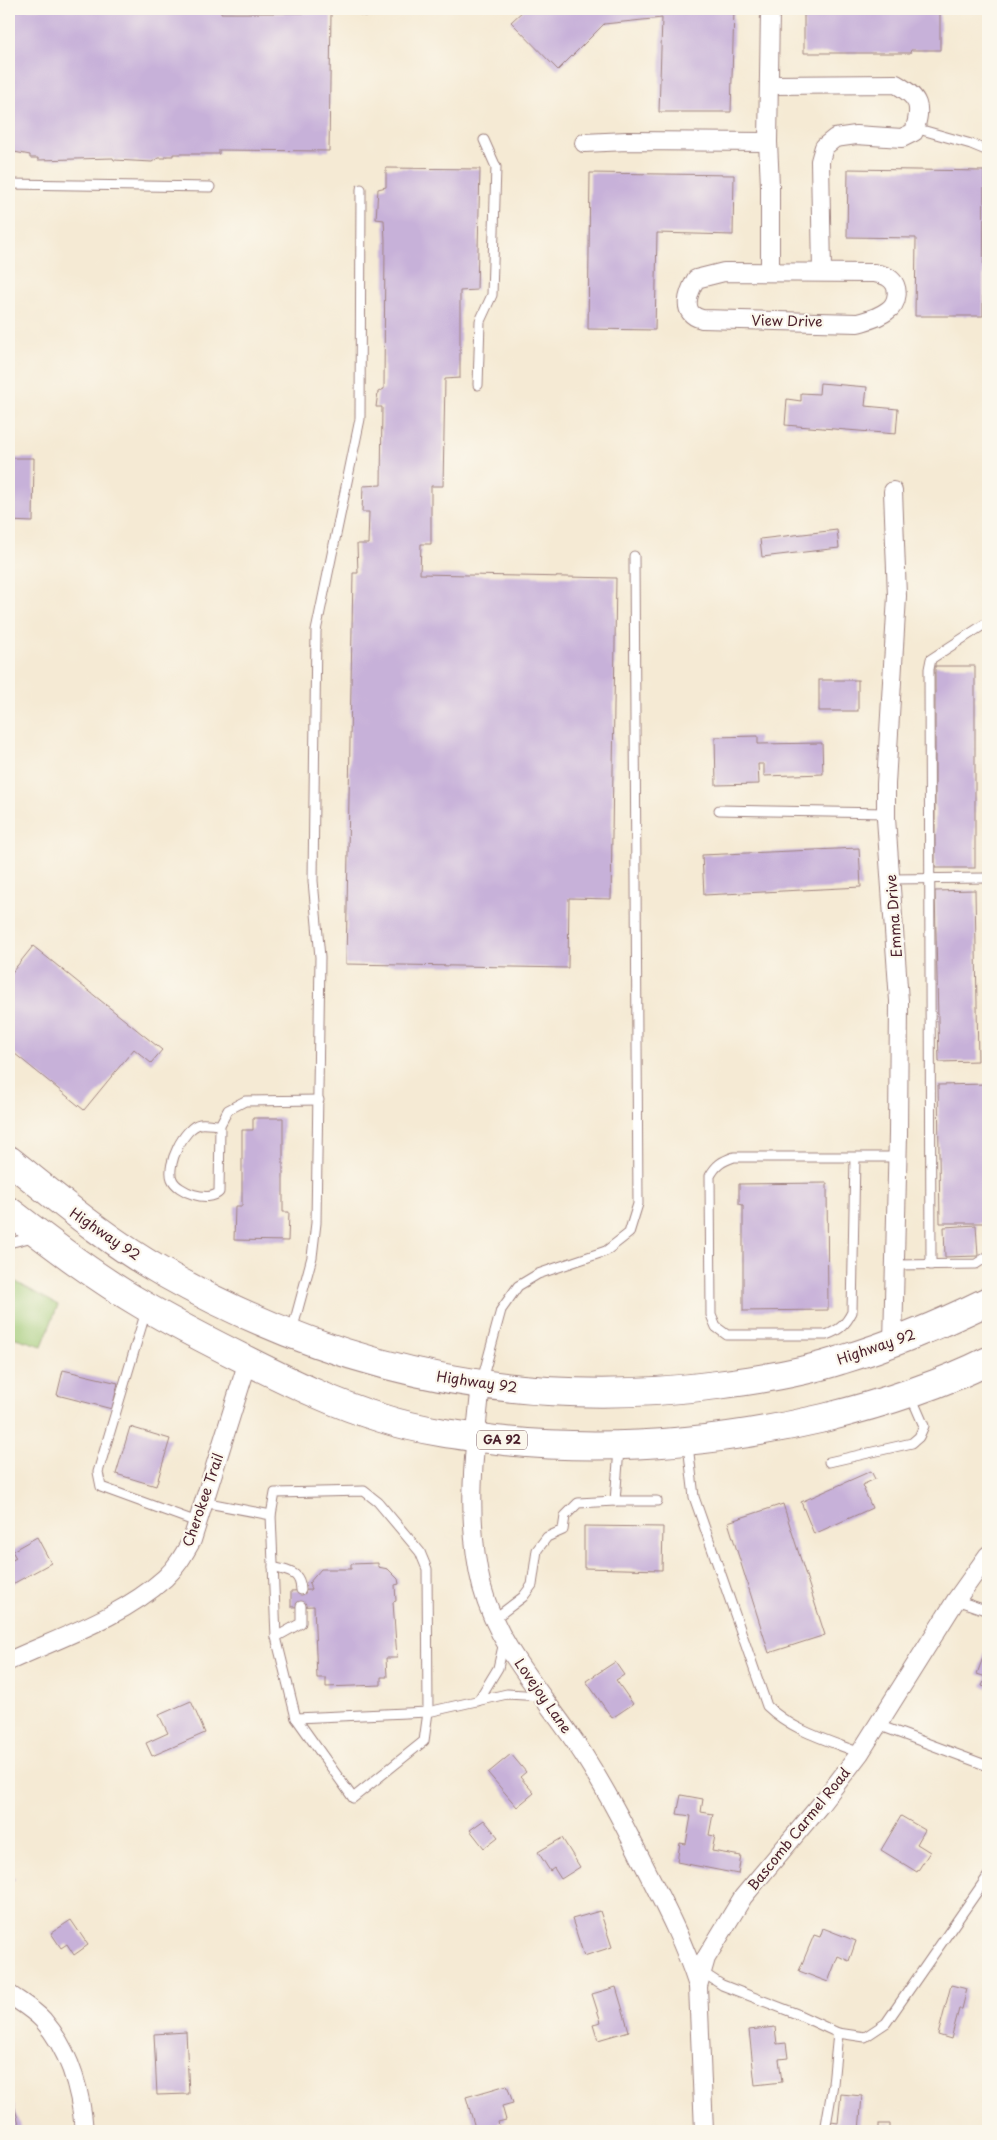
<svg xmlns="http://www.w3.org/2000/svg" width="997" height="2140" viewBox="0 0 997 2140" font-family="'Playpen Sans',sans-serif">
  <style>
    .green { fill: #9fc975; stroke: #747450 }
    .building { fill: #c7b1d9 }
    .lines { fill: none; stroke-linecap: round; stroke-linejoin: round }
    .service-casing { stroke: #a08480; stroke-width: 11 }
    .minor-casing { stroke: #a08480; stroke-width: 20 }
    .primary-casing { stroke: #a08480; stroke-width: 30 }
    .service { stroke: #fff; stroke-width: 9 }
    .minor { stroke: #fff; stroke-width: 18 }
    .primary { stroke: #fff; stroke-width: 28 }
    .labels { text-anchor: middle; stroke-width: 4.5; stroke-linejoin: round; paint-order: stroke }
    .shield { fill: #fbf7ec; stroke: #7f6065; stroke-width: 1 }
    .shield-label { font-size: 12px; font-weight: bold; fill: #4a1f2b }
    .street-label { font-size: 14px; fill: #4a1f2b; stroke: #fbf7ec }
  </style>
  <rect width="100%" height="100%" fill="#fbf7ec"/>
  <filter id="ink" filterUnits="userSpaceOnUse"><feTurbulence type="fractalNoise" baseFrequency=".02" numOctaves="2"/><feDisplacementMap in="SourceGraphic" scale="10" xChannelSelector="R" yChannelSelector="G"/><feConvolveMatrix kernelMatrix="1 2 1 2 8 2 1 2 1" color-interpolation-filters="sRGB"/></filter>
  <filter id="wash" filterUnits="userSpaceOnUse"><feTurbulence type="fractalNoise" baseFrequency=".0096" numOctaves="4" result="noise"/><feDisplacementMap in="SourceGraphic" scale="20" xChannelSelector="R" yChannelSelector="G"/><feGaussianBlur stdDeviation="1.12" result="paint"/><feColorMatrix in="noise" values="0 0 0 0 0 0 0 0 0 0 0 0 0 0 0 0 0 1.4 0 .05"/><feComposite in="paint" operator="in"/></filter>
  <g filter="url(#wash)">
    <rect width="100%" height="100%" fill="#f5ead4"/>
    <path class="green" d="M9,1278L58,1305L42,1346L9,1336Z"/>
    <g id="blocks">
      <g class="building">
        <path d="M9,9H221V13H331L329,151L219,150V154H173V156H166V158H158L152,162L114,160L113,158L38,160V158H30V155L9,151Z"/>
        <path d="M525,9H734L731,112H659L662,18L604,24L558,70L511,22Z"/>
        <path d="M804,9H940V50H911L910,53H804Z"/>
        <path d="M386,168L480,169L477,290L460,291V378L445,379L443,486H431V544H421L420,574L616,578L611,899L569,898L568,968L346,964L353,573H358L357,544H368L369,512H362L363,486L381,485L382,407H376L378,392L384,389L385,240L384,220L376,219L378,189L386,187Z"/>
        <path d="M848,169L984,171L983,316H915L916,238L847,237Z"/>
        <path d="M590,173L734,175L733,235L657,233L655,330L588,329Z"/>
        <path d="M820,383L867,387L865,406L898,409L896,434L785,425L787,399L801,401V393L819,394Z"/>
        <path d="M9,458H34L33,522L9,521Z"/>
        <path d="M837,530L839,548L762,557L760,539Z"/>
        <rect x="935" y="666" width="40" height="202"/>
        <rect x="819" y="680" width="39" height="31"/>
        <path d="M758,736V744L822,743L823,774L764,776V764H758L759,784L716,785L715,737Z"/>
        <path d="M859,848L861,887L704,895L702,855Z"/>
        <path d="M975,890L978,1061L939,1062L935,891Z"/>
        <path d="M33,946L162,1050L151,1063L134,1049L84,1110L9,1049V976Z"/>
        <path d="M988,1084V1223H940L938,1085Z"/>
        <path d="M253,1118H283V1212H289L288,1241L234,1240L235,1206H242V1130H253Z"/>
        <path d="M827,1183L828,1310L743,1311V1205L739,1204V1184Z"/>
        <path d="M976,1225L978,1256L945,1257L944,1227Z"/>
        <path d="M63,1370L118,1383L112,1409L57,1395Z"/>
        <path d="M130,1427L170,1439L156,1486L116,1474Z"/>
        <path d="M871,1471L875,1479L862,1485L872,1508L814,1534L801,1502Z"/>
        <path d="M783,1504L825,1635L769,1653L728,1522Z"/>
        <path d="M584,1526L663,1527L662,1570L584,1568Z"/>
        <path d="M37,1537L51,1563L9,1586V1562L16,1558L12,1551Z"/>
        <path d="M378,1563V1567L388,1569L398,1579L399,1584L395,1585L396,1601L393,1602L397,1658H386L387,1677H381V1685L326,1687V1678H317L314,1606L291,1607V1591L311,1590L309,1583L321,1569H351V1564Z"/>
        <path d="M988,1644V1688L982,1686L986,1677L977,1674Z"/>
        <path d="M615,1662L624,1675L616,1680L633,1704L612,1718L586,1681Z"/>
        <path d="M191,1701L205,1733L152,1756L146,1743L168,1733L159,1715Z"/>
        <path d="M511,1754L526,1772L520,1777L534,1793L517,1807L488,1773Z"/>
        <path d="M681,1795L703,1799L701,1812L713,1814L709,1835L715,1836L712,1851L741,1856L738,1874L677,1862L680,1843L686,1844L691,1816L677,1814Z"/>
        <path d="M901,1816L925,1830L917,1844L930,1852L917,1872L881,1850Z"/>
        <path d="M484,1820L498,1837L484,1848L470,1830Z"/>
        <path d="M562,1838L580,1867L561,1879L554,1868L550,1871L538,1852Z"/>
        <path d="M9,1871L15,1879L9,1883Z"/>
        <path d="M600,1911L612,1947L584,1956L572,1919Z"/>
        <path d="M71,1920L88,1945L74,1955L67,1944L61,1948L51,1933Z"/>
        <path d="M823,1928L856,1941L849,1961L838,1956L828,1982L799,1971L814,1935L820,1937Z"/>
        <path d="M951,1985L967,1989L962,2009H959L951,2039L938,2035Z"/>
        <path d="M616,1987L629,2031L598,2040L593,2024L601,2022L592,1994Z"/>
        <path d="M775,2027L777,2044L786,2043L788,2058L779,2059L782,2082L755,2085L749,2030Z"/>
        <path d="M186,2032L189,2094L157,2095L154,2034Z"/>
        <path d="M507,2085L513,2103L502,2106L506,2120L498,2122L501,2131H476L466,2097Z"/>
        <path d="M10,2090L21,2131H9V2091Z"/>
        <path d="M841,2094L862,2096L859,2131H830L831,2122L838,2123Z"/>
        <rect x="879" y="2124" width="11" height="7"/>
      </g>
    </g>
  </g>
  <g filter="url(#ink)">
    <use href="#blocks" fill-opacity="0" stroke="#a08480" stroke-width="1"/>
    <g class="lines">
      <g class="service-casing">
        <g id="service">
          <path d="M359,9L365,11"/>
          <path d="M915,128L971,144L988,151"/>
          <path d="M9,184L210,187"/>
          <path d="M478,385L480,321L492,295L496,167L484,140"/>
          <path d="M719,810L886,813"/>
          <path d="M891,879L988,878"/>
          <path d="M220,1125C214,1125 206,1123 200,1124C184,1127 166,1165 172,1179C177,1192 209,1203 219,1192L220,1125L228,1110L245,1101L319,1100"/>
          <path d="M855,1157L852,1312C846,1324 840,1330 826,1335H727L716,1327L711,1315L710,1176C716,1165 722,1161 734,1157H898"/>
          <path d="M9,1243L33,1237"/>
          <path d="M895,1265L976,1264L988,1256"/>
          <path d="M931,1265L929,669L931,659L988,622"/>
          <path d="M146,1311L98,1472L101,1487L197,1522"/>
          <path d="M292,1331L312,1257L316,1223L320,957L313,881L316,631L360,419L361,189"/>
          <path d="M482,1380L501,1310L518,1286L538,1274L606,1251L629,1233L638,1204L634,556"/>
          <path d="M688,1445L694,1497L767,1706C793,1731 827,1740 860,1753"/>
          <path d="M829,1462L912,1443L919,1437L924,1426L911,1396"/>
          <path d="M615,1501H657"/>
          <path d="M203,1502L271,1515L276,1637L296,1718L353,1798L424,1741L428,1712L507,1694L541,1696"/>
          <path d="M271,1515L275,1493L364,1491L378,1502L420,1552L427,1569L428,1712L296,1718"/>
          <path d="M273,1567C289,1572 300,1571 301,1590"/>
          <path d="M956,1600L988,1611"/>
          <path d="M494,1619L523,1597L532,1585L537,1550L547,1537L563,1530L565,1516L578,1503L615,1501L619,1449"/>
          <path d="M276,1637L301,1623V1606"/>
          <path d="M478,1701L498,1668L504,1642"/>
          <path d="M878,1725L988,1766"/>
          <path d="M702,1972L722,1985L797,2014L838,2033L865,2037L886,2023L988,1876"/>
          <path d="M825,2131L833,2084L838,2033"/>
        </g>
      </g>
      <g class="minor-casing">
        <g id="minor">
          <path d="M770,85L896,84C920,98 922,106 914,132L902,138L856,135L835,138L824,147L820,161L822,272"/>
          <path d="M584,143L627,141L768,142"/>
          <path d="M724,272L874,273C879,274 885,275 889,278C901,286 898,304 887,311C878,318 868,320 858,323L702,319C680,314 688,293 696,279Z"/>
          <path d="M770,272V186L768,142L770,9"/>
          <path d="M893,1342L898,1134L899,1001L886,818V784L897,596L893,491"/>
          <path d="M481,1384C474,1451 465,1520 482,1587C499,1652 550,1701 585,1757C608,1793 627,1831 646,1869C666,1908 685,1945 698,1986"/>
          <path d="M9,1661C61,1637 122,1617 165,1578C177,1567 184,1554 192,1540L248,1361"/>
          <path d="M9,1994C20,2002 34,2010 43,2020C70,2051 81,2091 84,2131"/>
          <path d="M704,2131L698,1986L706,1958L743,1897L821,1804L860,1753L956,1600L988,1555"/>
        </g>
      </g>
      <g class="primary-casing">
        <g id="primary">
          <path d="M9,1160C58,1199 107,1241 162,1272C334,1370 520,1411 717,1385C758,1380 801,1373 841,1360C891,1345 941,1324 988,1301"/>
          <path d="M9,1211C52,1244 96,1278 143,1305C178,1326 214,1344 250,1362C292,1383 335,1404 381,1418C421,1431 463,1436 505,1441C614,1452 717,1443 824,1418C880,1404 936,1387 988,1361"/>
        </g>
      </g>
      <use href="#service" class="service"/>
      <use href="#minor" class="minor"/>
      <use href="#primary" class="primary"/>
    </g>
  </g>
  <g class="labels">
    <rect class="shield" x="477" y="1430.5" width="50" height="19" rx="4"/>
    <g class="shield-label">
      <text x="502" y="1444">GA 92</text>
    </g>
    <g class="street-label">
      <text transform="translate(787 321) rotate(1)" y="5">View Drive</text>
      <text transform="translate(894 916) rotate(-94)" y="5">Emma Drive</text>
      <text transform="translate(105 1234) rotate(34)" y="5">Highway 92</text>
      <text transform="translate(876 1347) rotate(-19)" y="5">Highway 92</text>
      <text transform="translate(477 1382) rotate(8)" y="5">Highway 92</text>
      <text transform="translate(203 1500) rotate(-71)" y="5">Cherokee Trail</text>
      <text transform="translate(543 1696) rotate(55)" y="5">Lovejoy Lane</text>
      <text transform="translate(799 1829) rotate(-51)" y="5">Bascomb Carmel Road</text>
    </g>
  </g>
  <rect width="997" height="2140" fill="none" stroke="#fbf7ec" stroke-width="30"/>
</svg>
